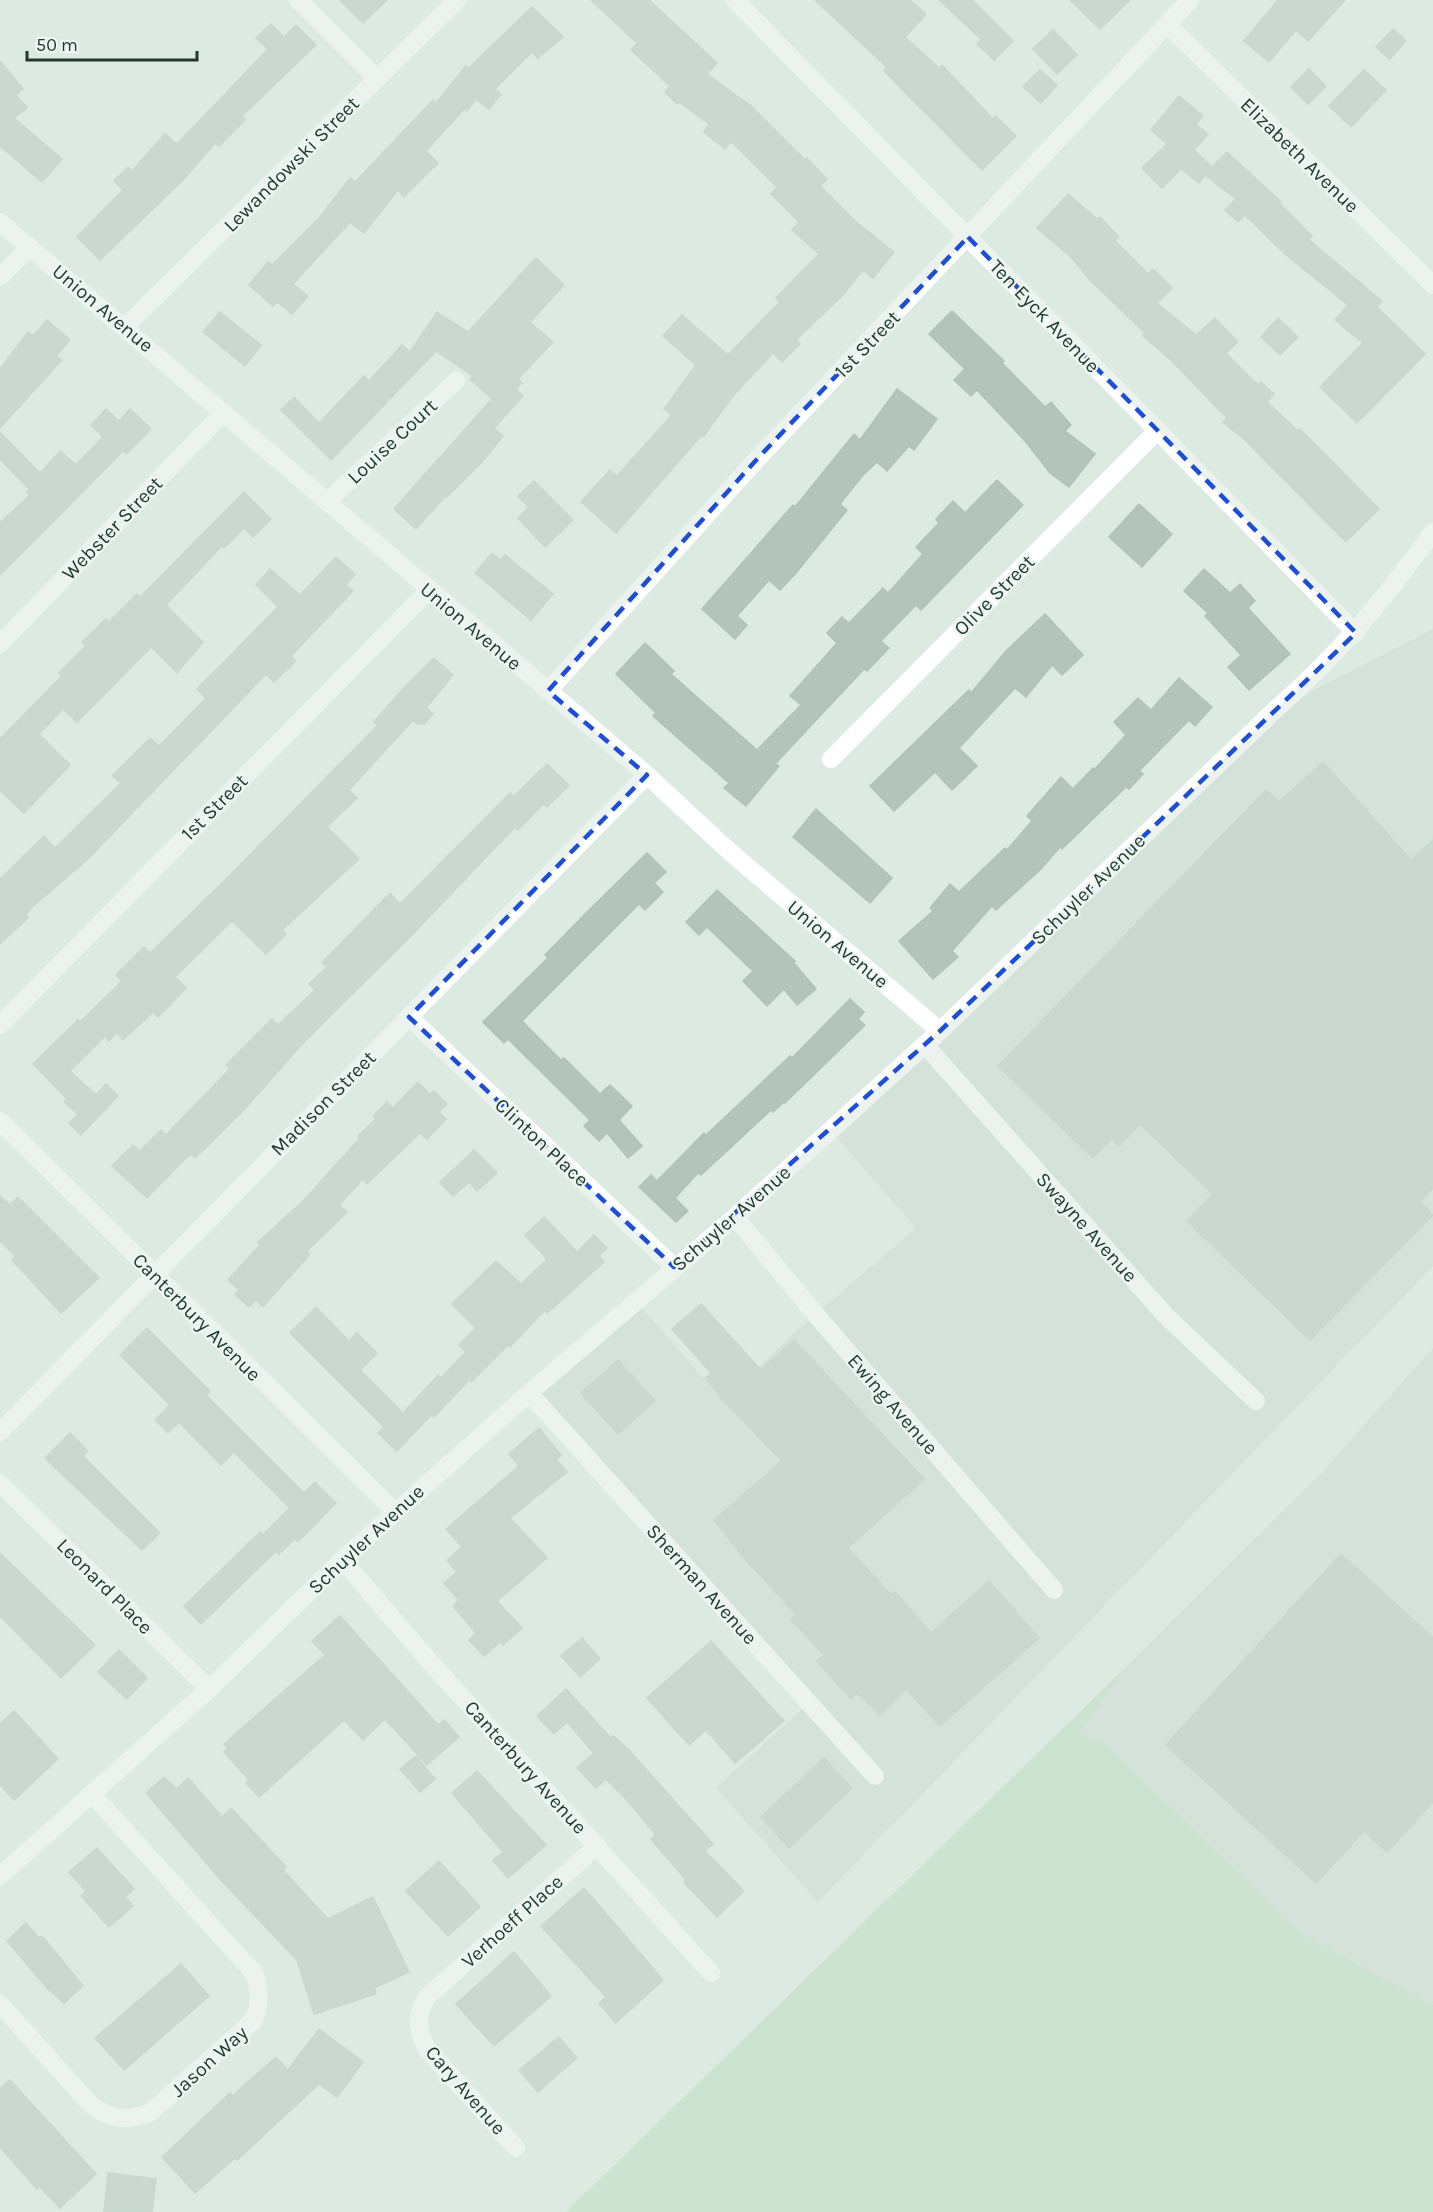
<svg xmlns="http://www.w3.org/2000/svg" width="1433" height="2212" viewBox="0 0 1433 2212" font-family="Karla,sans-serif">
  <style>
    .built { fill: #ccd9d1 }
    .green { fill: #b5dcba }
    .building { fill: #b3c4bb; stroke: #b0c3b8; stroke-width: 1.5 }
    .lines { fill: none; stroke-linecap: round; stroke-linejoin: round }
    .minor { stroke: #fff; stroke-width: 18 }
    .tertiary { stroke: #fff; stroke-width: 18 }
    .marked { fill: none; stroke: #1d4ed8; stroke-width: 4.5; stroke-dasharray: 12 8; stroke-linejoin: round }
    .labels { text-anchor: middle; stroke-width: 4.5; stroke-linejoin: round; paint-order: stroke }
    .street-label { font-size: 20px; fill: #1f392e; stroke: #eef6f1 }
  </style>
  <rect width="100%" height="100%" fill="#ddeae2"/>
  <g class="built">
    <path d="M1433,629V1266L818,1902L716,1788L809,1703L529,1393L636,1301L724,1402L791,1336L916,1228L831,1131L1274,711Z"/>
    <path d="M1433,1348V2005L1302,1934L1102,1741L1078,1734L1123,1670L1323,1471Z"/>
  </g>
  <path class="green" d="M1123,1670L1079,1734L1102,1741L1302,1934L1433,2005V2212H566Z"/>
  <g class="building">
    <path d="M340,0H387L363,23Z"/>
    <path d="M591,0H649L717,63L707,74L751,106L805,160L807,158L827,179L820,186L855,221L894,252L873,278L863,270L843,295L796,340L800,344L782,362L773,353L733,396L703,437L701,436L616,533L581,502L610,470L617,476L672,415L664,409L696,365L663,336L682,315L728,355L780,302L776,298L819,254L792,230L799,222L771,194L777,187L731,141L725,149L704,132L709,124L679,102L677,104L665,92L670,86L631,50L637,43Z"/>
    <path d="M815,0H910L926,14L905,37L939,68L942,65L993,119L996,116L1016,136L982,170L884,71L887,67Z"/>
    <path d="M939,0H972L1013,41L994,60L977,44L981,39Z"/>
    <path d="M1070,0H1130L1100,29Z"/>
    <path d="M1278,0H1345L1308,41L1296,30L1269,62L1244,41Z"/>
    <path d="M532,7L563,37L538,58L532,52L495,89L501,94L489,109L476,99L467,111L464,109L426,151L438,163L404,197L398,190L364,233L350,222L293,284L308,296L292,314L277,302L273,306L249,285L268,262L272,265L320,217L350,178L355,182L433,100L436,103L466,66L469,68Z"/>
    <path d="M271,24L284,37L296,25L316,45L242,116L245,120L219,146L215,143L183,180L100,260L77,237L123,190L114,181L128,167L132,171L165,134L177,144L268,49L256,38Z"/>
    <path d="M1393,29L1406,41L1390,59L1376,47Z"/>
    <path d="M1053,30L1077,55L1057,74L1033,49Z"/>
    <path d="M0,61L23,89L16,95L27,108L14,118L62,159L42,182L0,146Z"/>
    <path d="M1309,69L1326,86L1308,104L1291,87Z"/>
    <path d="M1040,70L1057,85L1041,103L1023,87Z"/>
    <path d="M1364,70L1386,90L1351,127L1329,106Z"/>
    <path d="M1179,96L1203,116L1196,124L1208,134L1194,150L1211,166L1206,173L1227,152L1281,202L1279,203L1312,236L1309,240L1382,301L1377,307L1425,354L1357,423L1320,387L1363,343L1335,320L1348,305L1286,255L1245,215L1238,222L1225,210L1236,199L1205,175L1199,183L1181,169L1162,188L1142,168L1167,144L1151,130Z"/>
    <path d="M1068,194L1097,219L1100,217L1119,237L1115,241L1148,274L1153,269L1172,288L1157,303L1196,335L1215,318L1238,342L1226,353L1258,385L1261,382L1274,394L1267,402L1298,431L1300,429L1379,509L1346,542L1245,440L1223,422L1227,418L1171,360L1143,336L1145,333L1089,279L1071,257L1037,228Z"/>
    <path d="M536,258L564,285L530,322L553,342L518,379L522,383L516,389L523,396L494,428L503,436L482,462L447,497L446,495L416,529L394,509L492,399L470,379L473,376L436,351L331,460L281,410L294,397L319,423L364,376L369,381L402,345L410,352L437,312L468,332Z"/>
    <path d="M952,311L1004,361L1002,363L1045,407L1051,402L1071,425L1065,431L1095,454L1069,487L1050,473L1026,442L977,390L971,396L954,380L965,369L929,334Z"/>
    <path d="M220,312L261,345L245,366L203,332Z"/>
    <path d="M1278,318L1298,337L1280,355L1261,337Z"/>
    <path d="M47,320L70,340L56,356L62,360L0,428V369L28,332L33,336Z"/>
    <path d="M897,389L937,419L914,450L909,446L887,471L877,462L863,475L840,504L847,510L796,573L780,590L769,580L737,616L747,625L735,639L702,609L793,505L795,507L854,434L860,440Z"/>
    <path d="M106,409L119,421L130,409L151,429L126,454L123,451L0,575V523L30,495L27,492L29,489L0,459V432L40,473L60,451L76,465L103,437L91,425Z"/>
    <path d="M997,480L1023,505L921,610L916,605L881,641L889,648L867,671L864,669L775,764L779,766L746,806L724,788L729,783L653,716L656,713L616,674L645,643L674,671L671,674L757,750L801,705L790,696L837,643L827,633L842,617L849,623L883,588L888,593L923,554L916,547L939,523L936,519L953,501L965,513Z"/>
    <path d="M534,481L573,520L545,547L518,518L529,507L518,496Z"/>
    <path d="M244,492L271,519L253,537L244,528L224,548L222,546L166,605L203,642L177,673L151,647L77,722L63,709L39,734L70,765L24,813L0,790V739L62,676L59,673L86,646L82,642L106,619L109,622L137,594L140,597Z"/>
    <path d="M1139,504L1172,534L1142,567L1109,537Z"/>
    <path d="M492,553L501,560L505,555L553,594L531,620L475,573Z"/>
    <path d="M336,557L355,574L346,585L353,591L291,656L296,661L274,682L266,674L87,860L32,907L26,915L28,918L0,944V879L44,836L55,848L121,783L112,776L150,738L159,746L206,698L197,689L278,607L256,585L270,569L300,595Z"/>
    <path d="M1204,569L1230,593L1240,584L1255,601L1248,608L1290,654L1249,690L1228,667L1241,655L1205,616L1208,613L1184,591Z"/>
    <path d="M1045,614L1083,655L1062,675L1052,665L1026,697L1015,688L959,748L977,766L952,790L935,772L894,811L870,786L969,690L971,693L1006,651Z"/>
    <path d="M434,658L453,675L426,708L433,714L424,724H417L413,720L349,790L357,798L327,827L359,859L282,930L286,934L266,954L232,921L175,977L186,988L158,1017L153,1012L123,1040L117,1033L109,1041L105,1036L70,1071L96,1095L106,1084L118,1096L81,1135L69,1123L78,1114L64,1102L67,1099L33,1064L78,1020L80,1022L122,981L116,975L144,947L150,953L225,880L378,725L374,722L403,689Z"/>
    <path d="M1179,678L1212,707L1195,726L1189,720L1139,771L1143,774L1129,789L1126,787L1062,849L1060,847L1041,869L996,910L992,906L952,951L958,957L933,979L899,941L933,911L930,908L950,884L959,892L1005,848L1007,850L1032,821L1027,816L1061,777L1073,789L1093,768L1094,770L1126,735L1114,722L1138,698L1151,710Z"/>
    <path d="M1323,762L1411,860L1433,840V1188L1420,1202L1433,1215L1310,1340L1187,1221L1213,1194L1140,1124L1119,1146L1111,1139L1093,1158L998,1066L1266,790L1279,802Z"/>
    <path d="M547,764L569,785L547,807L543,804L518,830L515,827L413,934L301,1045L243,1111L195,1158L192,1154L186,1158L147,1198L112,1166L133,1145L140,1151L161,1130L166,1135L230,1069L226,1065L272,1019L278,1025L315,990L309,984L327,967L322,963L390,893L400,904L510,793L514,796Z"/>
    <path d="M816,809L892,878L870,903L793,837Z"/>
    <path d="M647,853L666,872L654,883L663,892L645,910L639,904L522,1021L561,1060L564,1058L600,1094L610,1085L632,1106L619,1120L642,1146L628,1158L607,1133L599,1141L584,1126L590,1120L508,1039L504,1043L483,1022L548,958L545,955L586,913Z"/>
    <path d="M717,890L795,961L793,962L816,989L797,1005L784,989L767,1006L743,981L753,971L707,927L699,935L686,922Z"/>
    <path d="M850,999L864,1012L858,1019L865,1025L785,1103L784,1102L773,1112L771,1110L701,1175L698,1173L675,1198L688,1211L676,1222L639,1187L651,1175L657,1181L704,1133L706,1135L790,1056L792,1058Z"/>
    <path d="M418,1082L430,1094L434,1091L447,1104L439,1112L446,1119L427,1139L420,1133L367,1184L363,1179L339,1205L347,1212L307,1251L310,1254L277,1291L263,1307L256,1300L249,1307L235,1295L239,1290L228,1280L260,1245L258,1242L304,1200L360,1138L358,1136L376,1119L373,1116L387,1102L393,1108Z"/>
    <path d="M474,1150L497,1173L477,1191L469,1182L453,1196L440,1182Z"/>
    <path d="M0,1196L10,1205L18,1197L99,1278L61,1313L12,1260L16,1257L0,1241Z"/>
    <path d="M544,1217L577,1252L594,1235L607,1248L599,1256L604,1262L547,1313L545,1310L510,1347L508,1345L471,1382L469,1380L434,1417L431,1415L397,1451L378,1433L384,1427L290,1333L316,1307L349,1341L357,1333L377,1353L360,1370L403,1413L438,1375L441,1378L466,1352L459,1345L476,1328L452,1304L496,1261L521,1284L547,1259L525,1235Z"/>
    <path d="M701,1304L761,1370L794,1340L924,1479L848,1548L891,1595L895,1592L931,1633L989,1581L1039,1638L940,1726L906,1689L880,1715L857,1693L851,1699L817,1661L824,1655L791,1619L796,1614L745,1559L714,1520L782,1461L725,1402L705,1378L711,1373L672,1329Z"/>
    <path d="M147,1328L210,1391L206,1395L304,1493L315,1482L336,1503L298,1542L295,1539L279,1554L276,1551L201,1624L184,1606L260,1532L263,1535L290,1508L234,1452L221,1465L179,1422L168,1433L155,1420L170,1405L120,1355Z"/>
    <path d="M618,1360L655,1401L618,1434L581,1393Z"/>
    <path d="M539,1428L561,1455L556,1459L567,1472L510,1518L547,1558L497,1601L522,1628L503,1645L500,1642L484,1656L469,1640L476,1633L453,1606L459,1600L444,1583L457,1572L447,1560L462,1547L446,1529L519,1466L509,1454Z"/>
    <path d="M70,1433L88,1451L83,1456L160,1533L142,1550L45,1458Z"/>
    <path d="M0,1553L95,1645L61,1678L0,1616Z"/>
    <path d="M1341,1554L1433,1638V1802L1387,1852L1364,1831L1316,1883L1166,1745Z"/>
    <path d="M340,1616L438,1725L444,1720L459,1737L427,1765L385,1719L363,1740L344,1720L259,1797L246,1783L249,1780L224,1752L228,1749L224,1744L325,1655L312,1641Z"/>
    <path d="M582,1638L600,1659L580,1677L561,1656Z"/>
    <path d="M711,1641L784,1721L735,1763L706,1730L689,1745L647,1698Z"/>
    <path d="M119,1650L147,1678L127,1699L98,1672Z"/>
    <path d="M566,1689L611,1738L613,1736L626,1747L713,1844L705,1851L744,1891L717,1917L684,1883L686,1880L651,1839L656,1835L626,1799L606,1779L596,1788L577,1768L594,1753L567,1722L554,1734L537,1716Z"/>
    <path d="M14,1711L58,1759L14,1800L0,1785V1724Z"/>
    <path d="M416,1756L435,1779L420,1792L400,1769Z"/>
    <path d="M824,1758L852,1788L789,1848L761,1817Z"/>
    <path d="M477,1771L546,1845L508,1878L493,1860L503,1852L452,1793Z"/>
    <path d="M164,1777L177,1789L188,1778L222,1817L231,1808L286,1867L283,1870L328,1919L373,1897L409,1972L374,1988L376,1994L314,2014L297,1960L220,1879L146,1793Z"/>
    <path d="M97,1848L134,1889L125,1897L133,1906L109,1927L81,1896L86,1891L69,1872Z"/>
    <path d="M439,1861L480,1907L448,1936L406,1891Z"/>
    <path d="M584,1888L663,1980L616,2023L599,2003L606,1997L541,1926Z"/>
    <path d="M26,1923L38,1937H43L83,1986L64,2003L48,1989L7,1941Z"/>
    <path d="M514,1952L551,1996L494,2046L456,2004Z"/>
    <path d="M181,1964L209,1996L124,2070L95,2038Z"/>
    <path d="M319,2029L363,2062L337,2097L319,2084L237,2160L235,2158L195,2193L162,2157L230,2093L232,2096L276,2057L288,2070Z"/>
    <path d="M559,2037L577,2058L538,2092L519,2070Z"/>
    <path d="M10,2080L96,2174L60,2208L39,2186L37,2189L0,2147V2089Z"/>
    <path d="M108,2173L156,2179L152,2212H104Z"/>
  </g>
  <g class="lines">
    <g class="minor">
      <path d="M298,0L377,79"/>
      <path d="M735,0L1356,633"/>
      <path d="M1167,24L1433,285"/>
      <path d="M0,222L647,775L729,851L940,1031"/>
      <path d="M0,277L30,247"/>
      <path d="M125,327L457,0"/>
      <path d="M327,502L456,381"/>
      <path d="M0,644L224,412"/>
      <path d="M548,691L758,458L1190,0"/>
      <path d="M831,759L1157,431"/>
      <path d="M409,1017L674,1267"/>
      <path d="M0,1025L429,590"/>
      <path d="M925,1045L1166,1316L1256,1401"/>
      <path d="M0,1121L395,1512"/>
      <path d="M735,1217L817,1316L1054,1590"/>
      <path d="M529,1393L875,1776"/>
      <path d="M0,1432L647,775"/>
      <path d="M0,1483L209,1689"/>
      <path d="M342,1560L432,1664L711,1973"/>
      <path d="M0,2004L91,2105C111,2120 128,2122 151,2112L254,2020C261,2002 260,1991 254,1973L92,1794"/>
      <path d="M516,2148L427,2049C417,2030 415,2015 427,1997L597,1846"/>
    </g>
    <path class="tertiary" d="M0,1876L209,1689L342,1560L529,1393L735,1217L940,1031L1274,711C1339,654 1382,602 1433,532"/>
  </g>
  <path d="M0 0H1433V2212H0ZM968,237L1356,633L940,1031L674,1267L409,1017L647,775L548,691L758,458Z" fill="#ddeae2" fill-opacity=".55" fill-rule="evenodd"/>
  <path class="marked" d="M968,237L1356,633L940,1031L674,1267L409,1017L647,775L548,691L758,458Z"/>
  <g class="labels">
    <g class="street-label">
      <text transform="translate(1300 155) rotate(44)" y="7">Elizabeth Avenue</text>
      <text transform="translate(291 164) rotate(-45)" y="7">Lewandowski Street</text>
      <text transform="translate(103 308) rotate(40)" y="7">Union Avenue</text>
      <text transform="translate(1045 316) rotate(46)" y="7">Ten Eyck Avenue</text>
      <text transform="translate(867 344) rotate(-46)" y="7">1st Street</text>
      <text transform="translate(392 441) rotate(-43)" y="7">Louise Court</text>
      <text transform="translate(112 528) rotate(-46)" y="7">Webster Street</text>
      <text transform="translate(994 595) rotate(-45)" y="7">Olive Street</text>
      <text transform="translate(471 626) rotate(40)" y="7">Union Avenue</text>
      <text transform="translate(214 807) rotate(-45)" y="7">1st Street</text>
      <text transform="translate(1088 889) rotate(-44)" y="7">Schuyler Avenue</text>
      <text transform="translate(838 944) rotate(40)" y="7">Union Avenue</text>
      <text transform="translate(323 1103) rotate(-45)" y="7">Madison Street</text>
      <text transform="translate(542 1142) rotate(43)" y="7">Clinton Place</text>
      <text transform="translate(731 1218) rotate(-41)" y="7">Schuyler Avenue</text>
      <text transform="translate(1087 1227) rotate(48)" y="7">Swayne Avenue</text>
      <text transform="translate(197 1317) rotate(45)" y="7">Canterbury Avenue</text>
      <text transform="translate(893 1404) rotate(49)" y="7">Ewing Avenue</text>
      <text transform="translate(366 1539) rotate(-43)" y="7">Schuyler Avenue</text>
      <text transform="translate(702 1584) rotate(48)" y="7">Sherman Avenue</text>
      <text transform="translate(105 1586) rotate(45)" y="7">Leonard Place</text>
      <text transform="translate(526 1767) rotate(48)" y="7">Canterbury Avenue</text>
      <text transform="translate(512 1921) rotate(-42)" y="7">Verhoeff Place</text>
      <text transform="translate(209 2061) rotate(-42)" y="7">Jason Way</text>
      <text transform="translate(466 2090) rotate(49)" y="7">Cary Avenue</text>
    </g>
  </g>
  <path d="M27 51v9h170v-9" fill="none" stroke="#1f392e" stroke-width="3"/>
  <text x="36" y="51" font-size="18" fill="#1f392e" stroke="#eef6f1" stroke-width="4.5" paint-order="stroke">50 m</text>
</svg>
